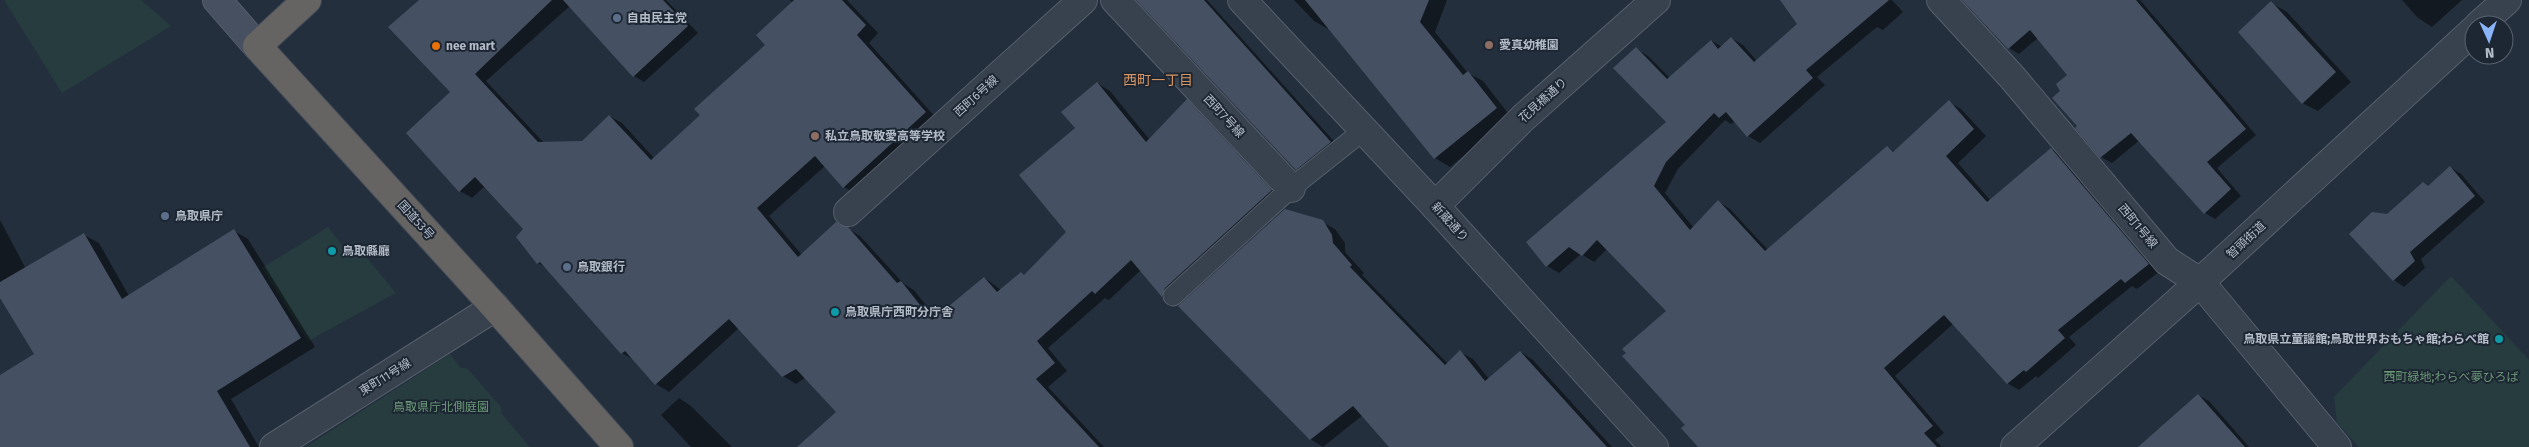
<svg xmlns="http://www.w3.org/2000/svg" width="2529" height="447" viewBox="0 0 2529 447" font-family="'Fira Sans','Noto Sans JP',sans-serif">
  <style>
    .green { fill: #263c3f }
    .shadow { fill: #0007 }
    .building { fill: #455162 }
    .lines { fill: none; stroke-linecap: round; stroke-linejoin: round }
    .service-casing { stroke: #565f6c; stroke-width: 21 }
    .minor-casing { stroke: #565f6c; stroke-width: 30 }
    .tertiary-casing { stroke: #565f6c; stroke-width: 30 }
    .secondary-casing { stroke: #565f6c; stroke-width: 30 }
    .trunk-casing { stroke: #434c59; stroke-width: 30 }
    .service { stroke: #38414e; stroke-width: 19 }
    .minor { stroke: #38414e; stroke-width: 28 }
    .tertiary { stroke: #38414e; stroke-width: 28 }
    .secondary { stroke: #465061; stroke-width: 28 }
    .trunk { stroke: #656462; stroke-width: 28 }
    .service-dot { fill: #5c6f8a; stroke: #1d2633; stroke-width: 2 }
    .education-dot { fill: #8d6e63; stroke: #1d2633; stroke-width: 2 }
    .food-dot { fill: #e8710a; stroke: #1d2633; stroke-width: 2 }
    .culture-dot { fill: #0f9aa8; stroke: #1d2633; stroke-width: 2 }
    .labels { text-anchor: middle; stroke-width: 4; stroke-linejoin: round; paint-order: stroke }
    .poi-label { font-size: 12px; font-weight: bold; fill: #b4bcc9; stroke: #1d2633; text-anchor: start }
    .street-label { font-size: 12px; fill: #b4bcc9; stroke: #1d2633 }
    .park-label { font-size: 12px; fill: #6b9a76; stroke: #1d2633 }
    .neighbourhood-label { font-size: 14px; fill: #d59563; stroke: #1d2633 }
  </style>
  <rect width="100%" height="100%" fill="#242f3e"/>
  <g class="green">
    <path d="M4,0H141L171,26L62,93Z"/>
    <path d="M328,227L343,246L354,242L396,293L308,341L262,268Z"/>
    <path d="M2451,276L2529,360V447H2359L2337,423L2334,397Z"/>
    <path d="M450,354L461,368H467L501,407L502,414L530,447H306Z"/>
  </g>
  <g class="shadow">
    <path d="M420,0H666L698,33L644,82L634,76L570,6L486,81L544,143L582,142L609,116L622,123L655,159L702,115L767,45L793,3L790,0H847L878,33L869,43L938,120L856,194L844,187L825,166L769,216L802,255L847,228L860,236L904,284L914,290L936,318L985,278L1001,290L1021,273L1025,275L1068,232L1077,128L1097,83L1110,91L1149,139L1187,101L1199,108L1284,198L1175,303L1163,296L1141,270L1109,300L1105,298L1048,348L1067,371L1048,387L1104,447H799L837,412L805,378L796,384L783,376L739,328L669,392L656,384L636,361L622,353L547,268L538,263L524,229L485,186L472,198L460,191L452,92Z"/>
    <path d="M1138,0H1207L1340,148L1306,175L1296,169Z"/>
    <path d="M1294,0H1447L1435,32L1468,73L1483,81L1511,117L1450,167L1435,158L1329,27L1328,29L1314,21Z"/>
    <path d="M1783,0H1892L1903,12L1883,30L1877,27L1817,77L1825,85L1760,143L1748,136L1735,121L1731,124L1725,120L1678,169L1665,193L1694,228L1719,202L1730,209L1768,250L1887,147L1895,152L1949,102L1961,109L1986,136L1958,163L1991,201L2051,149L2063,156L2160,271L2137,289L2132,286L2069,337L2076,345L2038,378L2036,376L2019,390L2007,383L1953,324L1895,376L1944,433L1935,440L1942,447H1702L1687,425L1668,311L1607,249L1594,262L1581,254L1559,273L1547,266L1668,122L1637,49L1648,56L1670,78L1712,41L1722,47L1731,38L1743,45L1757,61L1799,24Z"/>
    <path d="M1984,0H2140L2256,135L2217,168L2241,196L2215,219L2205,213L2140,140L2112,163L2101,157L2079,126L2062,91L2069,75L2038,38L2019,54L2009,48Z"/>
    <path d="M2402,0H2462L2432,27L2418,18Z"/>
    <path d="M2271,3L2287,12L2351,82L2318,111L2302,103Z"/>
    <path d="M2450,167L2461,174L2485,202L2421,259L2425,268L2404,287L2394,280L2387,216L2429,187Z"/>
    <path d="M0,220L26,269L84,235L99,243L129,296L234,231L248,239L315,347L231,399L259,447H0V376L36,354L0,295Z"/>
    <path d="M1322,222L1335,229L1345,243V252L1364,273L1362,275L1448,364L1460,352L1473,359L1489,379L1521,352L1533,360L1612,447H1391L1363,415L1323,447L1310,439Z"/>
    <path d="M2198,395L2209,401L2249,447H2140Z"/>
    <path d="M679,398L691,406L732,447H691L661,415Z"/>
  </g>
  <g class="building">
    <path d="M419,0H552L475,74L538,142L582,141L609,115L651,160L700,115L694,109L765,45L756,35L794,0H842L866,25L857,35L926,112L843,188L815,156L757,208L798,257L836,222L848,227L897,283L901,281L932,320L984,277L997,292L1021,272L1024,275L1066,232L1019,175L1075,128L1061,112L1097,82L1146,142L1187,99L1272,190L1165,288L1162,297L1131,260L1095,294L1092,291L1037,341L1055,363L1036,379L1099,447H797L836,412L796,369L782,377L729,319L655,385L625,351L621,354L540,262L537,264L516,237L523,229L475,177L459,192L406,133L450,92L388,27Z"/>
    <path d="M563,0H663L688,26L633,77Z"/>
    <path d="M1136,0H1204L1331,142L1296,170Z"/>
    <path d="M1305,0H1429L1420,22L1463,75L1468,71L1497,108L1434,159Z"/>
    <path d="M1780,0H1889L1806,70L1813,78L1747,137L1726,112L1719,118L1714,113L1666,162L1654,186L1690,230L1718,200L1765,251L1887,146L1893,152L1949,100L1974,129L1946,156L1987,202L2051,148L2149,264L2125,283L2121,279L2058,330L2065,338L2026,372L2024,370L2007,384L1944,315L1884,368L1933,426L1924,433L1937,447H1698L1681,428L1685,425L1622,356L1626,353L1622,349L1666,311L1597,240L1582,256L1569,247L1546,267L1526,242L1666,122L1613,68L1636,47L1667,79L1711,40L1718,49L1731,37L1754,62L1797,24Z"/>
    <path d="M1962,0H2136L2246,129L2207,162L2231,189L2204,214L2131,133L2100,158L2075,128L2077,126L2052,98L2060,91L2056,84L2067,75L2030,30L2008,49Z"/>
    <path d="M2271,1L2336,72L2302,104L2238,32Z"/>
    <path d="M2450,166L2475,196L2410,252L2415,261L2393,281L2349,234L2372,212L2387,214L2423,182L2428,186Z"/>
    <path d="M1285,209L1323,220L1332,235L1333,243L1352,265L1350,267L1445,365L1460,350L1485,381L1520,351L1607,447H1389L1353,406L1310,440L1178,306Z"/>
    <path d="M234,229L301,338L217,391L250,447H0V375L34,354L0,298V282L84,233L122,299Z"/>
    <path d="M2198,394L2245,447H2138Z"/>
  </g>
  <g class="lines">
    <g class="service-casing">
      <path id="service" d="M1173,296L1291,188L1364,130"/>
    </g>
    <g class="minor-casing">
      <g id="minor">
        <path d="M1115,0L1291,188"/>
        <path d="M1242,0L1435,206L1654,447"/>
        <path d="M1941,0L2012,77L2167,261L2200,282L2337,447"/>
        <path d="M1435,206L1523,118L1656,0"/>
        <path d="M848,212L1083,0"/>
        <path d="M274,447L495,307"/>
      </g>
    </g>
    <g class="tertiary-casing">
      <g id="tertiary">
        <path d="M2479,25L2507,0"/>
        <path d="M2015,447L2200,282L2474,30"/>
      </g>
    </g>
    <g class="secondary-casing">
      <path id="secondary" d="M217,0L257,46"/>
    </g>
    <g class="trunk-casing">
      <path id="trunk" d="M307,0L257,46L495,307L619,447"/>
    </g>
    <use href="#service" class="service"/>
    <use href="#minor" class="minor"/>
    <use href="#tertiary" class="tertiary"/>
    <use href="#secondary" class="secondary"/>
    <use href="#trunk" class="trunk"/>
  </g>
  <g class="service-dot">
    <circle cx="617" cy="18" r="5"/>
    <circle cx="165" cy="216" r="5"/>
    <circle cx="567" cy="267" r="5"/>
  </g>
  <g class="education-dot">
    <circle cx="1489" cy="45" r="5"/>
    <circle cx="815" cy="136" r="5"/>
  </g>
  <circle class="food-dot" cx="436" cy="46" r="5"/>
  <g class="culture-dot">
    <circle cx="332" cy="251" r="5"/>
    <circle cx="835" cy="312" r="5"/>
    <circle cx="2499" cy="339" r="5"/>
  </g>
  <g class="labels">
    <g class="poi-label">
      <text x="627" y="22">自由民主党</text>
      <text x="1499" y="49">愛真幼稚園</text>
      <text x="446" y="50">nee mart</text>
      <text x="825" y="140">私立鳥取敬愛高等学校</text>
      <text x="175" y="220">鳥取県庁</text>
      <text x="342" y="255">鳥取縣廳</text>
      <text x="577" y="271">鳥取銀行</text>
      <text x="845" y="316">鳥取県庁西町分庁舎</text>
      <text x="2489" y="343" text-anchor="end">鳥取県立童謡館;鳥取世界おもちゃ館;わらべ館</text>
    </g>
    <g class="street-label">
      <text transform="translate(976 96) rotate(-42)" y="4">西町6号線</text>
      <text transform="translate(1543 100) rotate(-42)" y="4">花見橋通り</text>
      <text transform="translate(1224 116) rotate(47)" y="4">西町7号線</text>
      <text transform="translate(416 220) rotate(48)" y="4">国道53号</text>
      <text transform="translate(1450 222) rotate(48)" y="4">新蔵通り</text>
      <text transform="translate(2138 226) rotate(50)" y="4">西町1号線</text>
      <text transform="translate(2246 240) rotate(-43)" y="4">智頭街道</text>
      <text transform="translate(385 377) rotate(-32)" y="4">東町11号線</text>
    </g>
    <g class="park-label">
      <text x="2451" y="381">西町緑地;わらべ夢ひろば</text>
      <text x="441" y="411">鳥取県庁北側庭園</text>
    </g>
    <g class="neighbourhood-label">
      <text x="1158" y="85">西町一丁目</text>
    </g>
  </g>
  <g transform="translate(2489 40) rotate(177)"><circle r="24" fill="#1d2633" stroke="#59626f"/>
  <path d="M0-4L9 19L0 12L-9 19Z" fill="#8ab4f8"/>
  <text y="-8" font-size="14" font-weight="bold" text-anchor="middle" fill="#b4bcc9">N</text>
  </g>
</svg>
